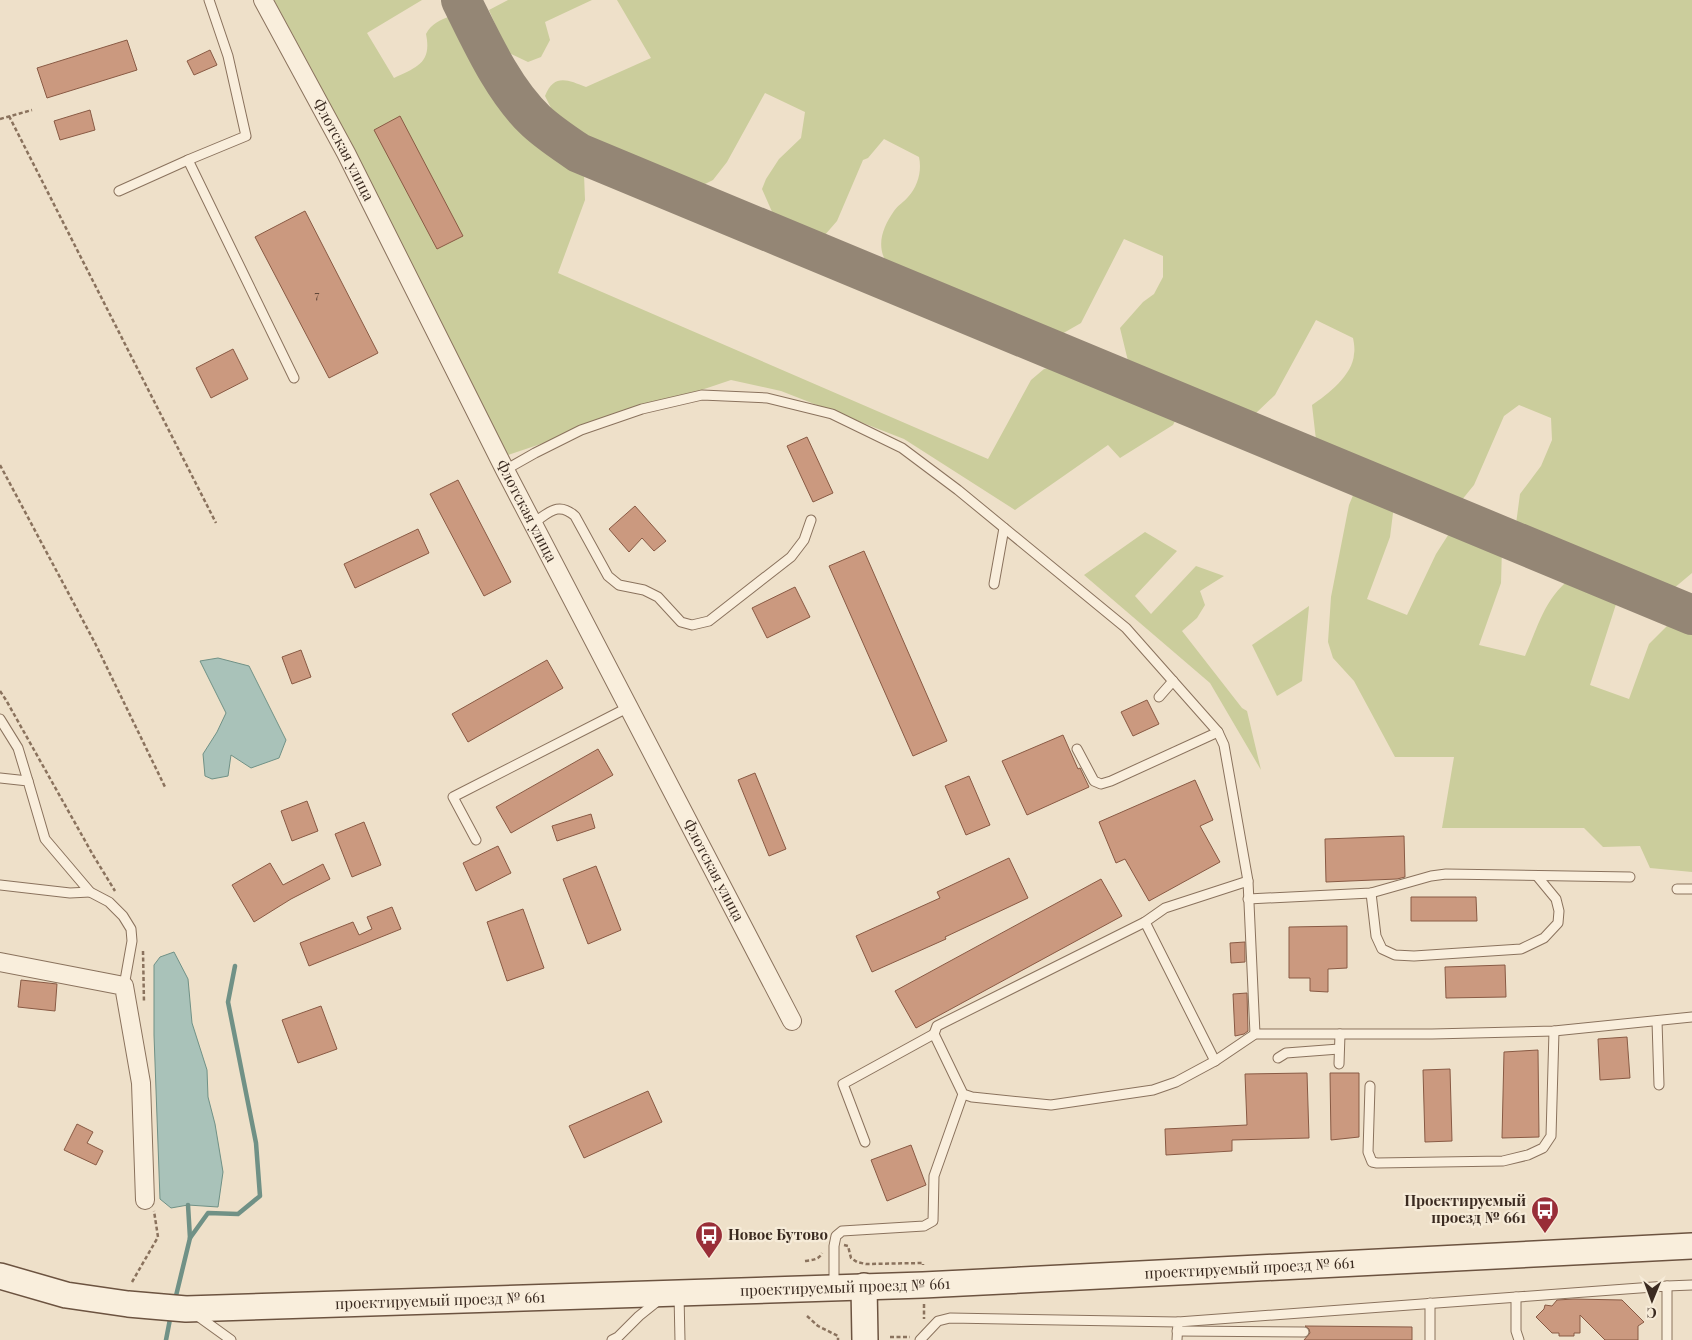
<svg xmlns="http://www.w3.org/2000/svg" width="1692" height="1340" viewBox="0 0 1692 1340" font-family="'Playfair Display',serif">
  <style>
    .green { fill: #cbcd9c }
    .water { fill: #a9c2b9; stroke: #709186 }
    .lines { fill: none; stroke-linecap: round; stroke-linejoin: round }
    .stream { stroke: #709186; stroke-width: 4.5 }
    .taxiway { stroke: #948675; stroke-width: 40 }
    .building { fill: #cb997f; stroke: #895a44 }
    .lane-casing { stroke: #8a725d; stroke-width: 11 }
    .street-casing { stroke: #8a725d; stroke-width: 20 }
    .secondary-casing { stroke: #6c5340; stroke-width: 28 }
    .path { stroke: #8a725d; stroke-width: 2.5; stroke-dasharray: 4 2.5; stroke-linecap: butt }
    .lane { stroke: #f9eedc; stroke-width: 9 }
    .street { stroke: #f9eedc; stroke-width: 18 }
    .secondary { stroke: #f9eedc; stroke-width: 25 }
    .labels { text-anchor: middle; stroke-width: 4.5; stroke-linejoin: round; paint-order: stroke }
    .number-label { font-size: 12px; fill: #5f4638 }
    .street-label { font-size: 15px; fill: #3b2b21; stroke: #f6ebd8 }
    .poi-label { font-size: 15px; font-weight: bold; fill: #3b2b21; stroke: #f6ebd8; text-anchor: end }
  </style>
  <rect width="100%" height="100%" fill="#eee0c9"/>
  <g class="green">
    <path d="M274,0H422L367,33L394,78C417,67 432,63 426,34C431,24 440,20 451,16L458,19L462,23L486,74L509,107L536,138L576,164V171L584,174L585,200L558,273L988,459L1031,380L1044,369L1059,366L1173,413L1176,419L1173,425L1120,458L1108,445L1015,510L904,439L781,391L731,380L508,455L313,72Z"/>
    <path d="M508,0H592L545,22L550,40L541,57L528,62L507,52L489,10Z"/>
    <path d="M617,0H1692V573L1673,589L1516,524L1520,494L1541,466L1552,440L1551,418L1519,405L1504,416L1474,485L1461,501L1316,440L1312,405C1327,395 1353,375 1354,354C1355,349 1354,343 1353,338L1316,320L1275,395L1255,414L1128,361L1120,328L1143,302L1154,294L1163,277V256L1124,239L1081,323L1060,335L886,262C876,244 883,227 894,211C898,205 904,202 908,197C918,186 922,171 919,157L884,139L868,158L863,160L837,221L824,236L773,214L762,189L766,179L779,159L801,138L805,112L765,93L727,162L713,180L703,185L597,141L568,124L551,108L545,96C554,73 568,80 586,87L651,58Z"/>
    <path d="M1354,493H1366L1394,505L1390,537L1367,599L1407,615L1436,554L1452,529L1502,548L1501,583L1479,645L1525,656C1538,627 1544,599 1571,578L1618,598L1590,685L1629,699L1649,644L1672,621L1692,630V872L1650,868L1640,846L1603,847L1584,828H1442L1454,757H1395L1354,681L1333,658L1328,642L1331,597L1349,505Z"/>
    <path d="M1145,532L1177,551L1135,596L1151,614L1196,566L1224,576L1200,591L1205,605L1197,618L1182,631L1242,708L1247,711L1261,770L1210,683L1084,575Z"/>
    <path d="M1309,606L1302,681L1277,696L1252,645Z"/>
  </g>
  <g class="water">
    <path d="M218,658L249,666L286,740L279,758L251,768L231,755L228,776L212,779L205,776L203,754L217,732L226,713L200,661Z"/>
    <path d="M174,952L188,979L192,1023L207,1070L208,1097L215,1124L223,1172L218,1207L188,1205L171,1208L160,1199L154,1035V965L160,957Z"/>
  </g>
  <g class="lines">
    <g class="stream">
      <path d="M190,1238L208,1213L238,1214L260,1196L256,1143L228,1002L235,966"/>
      <path d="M175,1300L190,1238L188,1205"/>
      <path d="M166,1340L171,1314"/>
    </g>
    <path class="taxiway" d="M461,0C481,40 503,90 536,121C549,133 564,143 579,153L1692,615"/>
  </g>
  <g class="building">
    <path d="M127,40L137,70L47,98L37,68Z"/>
    <path d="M210,50L217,65L194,75L187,61Z"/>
    <path d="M90,110L95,130L60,140L54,121Z"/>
    <path d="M400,116L463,236L437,249L374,130Z"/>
    <path d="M305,211L378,353L329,378L255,237Z"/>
    <path d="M233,349L248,379L211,398L196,368Z"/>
    <path d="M807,437L833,493L813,502L787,446Z"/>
    <path d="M458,480L511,582L484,596L430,494Z"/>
    <path d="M635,506L666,541L654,551L642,538L629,552L609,529Z"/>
    <path d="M418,529L429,553L355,588L344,564Z"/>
    <path d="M864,551L947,741L913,756L829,566Z"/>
    <path d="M795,587L810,617L767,638L752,608Z"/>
    <path d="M301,650L311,677L292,684L282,657Z"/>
    <path d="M547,660L563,688L468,742L452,714Z"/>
    <path d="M1147,700L1159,724L1133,736L1121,712Z"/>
    <path d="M1063,735L1078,769L1080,768L1089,787L1027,815L1002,761Z"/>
    <path d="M598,749L613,775L511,833L496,807Z"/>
    <path d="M755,773L786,849L769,856L738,780Z"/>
    <path d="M969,776L990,825L966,835L945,786Z"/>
    <path d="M1195,780L1213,820L1200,826L1220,862L1149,901L1125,859L1116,863L1099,822Z"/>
    <path d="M307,801L318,831L292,841L281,811Z"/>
    <path d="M591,814L595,828L557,841L552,826Z"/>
    <path d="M364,822L381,865L352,877L335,834Z"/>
    <path d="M1404,836L1405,877L1397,879L1326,882L1325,839Z"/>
    <path d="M498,846L511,873L476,891L463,863Z"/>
    <path d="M1009,858L1028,898L945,937L946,939L872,972L856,936L940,898L937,892Z"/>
    <path d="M270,863L283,885L323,864L330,879L291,899L254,922L232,885Z"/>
    <path d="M596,866L621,930L588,944L563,879Z"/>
    <path d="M1101,879L1122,916L916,1028L895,991Z"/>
    <path d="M1411,897H1476L1477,921H1411Z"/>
    <path d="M392,907L401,929L309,966L300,943L353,922L359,935L372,929L367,917Z"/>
    <path d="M523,909L544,968L507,981L487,922Z"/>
    <path d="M1347,926V968L1328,969V992L1310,991V978H1289V927Z"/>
    <path d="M1245,942V962L1231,963L1230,943Z"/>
    <path d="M1505,965L1506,997L1446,998L1445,967Z"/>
    <path d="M21,980L57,984L55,1011L18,1007Z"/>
    <path d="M1247,993L1248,1031L1244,1034L1235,1036L1233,994Z"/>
    <path d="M321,1006L337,1049L298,1063L282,1020Z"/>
    <path d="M1627,1037L1630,1078L1600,1080L1598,1039Z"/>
    <path d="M1538,1050L1539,1137L1502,1138L1504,1052Z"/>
    <path d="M1450,1069L1452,1141L1425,1142L1423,1070Z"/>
    <path d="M1307,1073L1309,1138L1232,1140V1151L1166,1155L1165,1129L1247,1125L1245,1074Z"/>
    <path d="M1330,1073H1359V1137L1331,1140Z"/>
    <path d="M648,1091L662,1122L584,1158L569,1126Z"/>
    <path d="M77,1124L93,1132L87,1143L103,1151L96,1165L64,1150Z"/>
    <path d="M911,1145L926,1185L887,1201L871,1160Z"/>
    <path d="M1574,1299L1622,1300L1644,1322L1638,1326V1340H1605L1580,1315V1333H1574V1336H1559V1333H1552L1536,1317L1544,1309L1545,1305L1552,1306L1557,1300Z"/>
    <path d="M1305,1326L1412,1327V1340H1304L1310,1333L1309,1329Z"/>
  </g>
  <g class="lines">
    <g class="lane-casing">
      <g id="lane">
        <path d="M188,160L294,378"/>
        <path d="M119,191L188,160L246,136L228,56L209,0"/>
        <path d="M505,470L535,453L581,430L642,409L702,395L767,398L832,414L902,448L958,490L1126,628L1218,732L1224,745L1248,881L1255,1034"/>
        <path d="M533,523C549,513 558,501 575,516L608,576L619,585L644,590L658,597L681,622L692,625L709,621L791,557L804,540L811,520"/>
        <path d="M994,584L1004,528"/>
        <path d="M1159,697L1173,681"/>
        <path d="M0,719L18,748L28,781"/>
        <path d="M1077,749L1094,781L1101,784L1111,781L1218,732"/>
        <path d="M0,778L28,781L45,839L90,892L109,902L123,916L131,929L132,941L124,986"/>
        <path d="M476,840L453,797L629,707"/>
        <path d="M1248,881L1165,908L1145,922L937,1026L934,1034L963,1094L972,1097L1051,1105L1153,1090L1176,1082L1215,1061L1255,1034H1432L1554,1031L1692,1017"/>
        <path d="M0,885L70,893L90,892"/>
        <path d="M1677,889H1692"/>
        <path d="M1371,893L1376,936L1382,949L1395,955L1414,956L1521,949L1544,938L1558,923L1559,911L1556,899L1537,876"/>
        <path d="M1248,899L1371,893L1431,876L1446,874L1630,877"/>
        <path d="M1145,922L1215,1061"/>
        <path d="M1657,1021L1659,1085"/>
        <path d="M1278,1058L1286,1053L1339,1049"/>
        <path d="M1339,1064L1340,1034"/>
        <path d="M1370,1086L1368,1152L1372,1162L1377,1163L1503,1161L1528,1155L1543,1148L1551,1136L1554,1031"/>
        <path d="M865,1142L843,1084L934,1034"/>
        <path d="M834,1285V1246L836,1236L842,1231L924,1226L933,1221L934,1176L963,1094"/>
        <path d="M1667,1286L1692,1285"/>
        <path d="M679,1295L680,1340"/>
        <path d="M1516,1297V1331L1519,1340"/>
        <path d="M195,1314L231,1340"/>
        <path d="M1178,1322L1667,1286V1340"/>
        <path d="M1177,1331L1304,1332"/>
        <path d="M612,1340L618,1337L639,1316L659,1300"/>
        <path d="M920,1340L938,1321L950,1318L1178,1322L1177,1340"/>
        <path d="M1430,1340V1303"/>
      </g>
    </g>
    <g class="street-casing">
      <g id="street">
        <path id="s1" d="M263,0L346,153L505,470L792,1021"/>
        <path d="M0,962L124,986L141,1083L145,1200"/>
      </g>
    </g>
    <g class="secondary-casing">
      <g id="secondary">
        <path id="s2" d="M0,1276L66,1295L128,1304L186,1309L923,1285L1692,1246"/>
        <path d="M864,1286L865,1340"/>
      </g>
    </g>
    <g class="path">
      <path d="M9,116L216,523"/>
      <path d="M0,119L32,110"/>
      <path d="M0,465L95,643L165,787"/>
      <path d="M0,691L6,700L93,855L115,891"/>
      <path d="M143,951L144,1003"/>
      <path d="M844,1245L848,1246L851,1258L857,1262L866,1264L923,1263V1265"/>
      <path d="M805,1261C812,1260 819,1260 822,1253"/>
      <path d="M132,1282L158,1237L154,1211"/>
      <path d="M924,1304V1319"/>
      <path d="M807,1316L818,1326L838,1336V1340"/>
      <path d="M890,1337H910"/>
    </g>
    <use href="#lane" class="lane"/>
    <use href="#street" class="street"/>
    <use href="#secondary" class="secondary"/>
  </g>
  <defs>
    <g id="bus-pin" transform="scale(1.4375)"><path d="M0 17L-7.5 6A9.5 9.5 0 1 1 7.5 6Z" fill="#992e38" stroke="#f6ebd8"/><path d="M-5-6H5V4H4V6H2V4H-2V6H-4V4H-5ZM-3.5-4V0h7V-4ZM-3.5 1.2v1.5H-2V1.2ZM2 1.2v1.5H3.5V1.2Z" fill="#fff"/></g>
  </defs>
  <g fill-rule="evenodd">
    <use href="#bus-pin" x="1545" y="1210"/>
    <use href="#bus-pin" x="709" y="1235"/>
  </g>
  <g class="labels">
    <g class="number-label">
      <text x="317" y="299">7</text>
    </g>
    <g class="street-label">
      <text dy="5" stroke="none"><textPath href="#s1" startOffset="170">Флотская улица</textPath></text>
      <text dy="5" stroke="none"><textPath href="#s1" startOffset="575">Флотская улица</textPath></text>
      <text dy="5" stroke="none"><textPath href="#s1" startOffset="980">Флотская улица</textPath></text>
      <text dy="5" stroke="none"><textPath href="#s2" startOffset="1254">проектируемый проезд № 661</textPath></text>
      <text dy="5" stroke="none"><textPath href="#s2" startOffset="849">проектируемый проезд № 661</textPath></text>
      <text dy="5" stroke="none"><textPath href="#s2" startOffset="444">проектируемый проезд № 661</textPath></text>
    </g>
    <g class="poi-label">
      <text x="1526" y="1206">Проектируемый<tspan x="1526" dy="17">проезд № 661</tspan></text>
      <text x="728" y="1240" text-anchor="start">Новое Бутово</text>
    </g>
  </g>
  <g transform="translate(1652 1300) rotate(181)" stroke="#f6ebd8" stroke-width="4" paint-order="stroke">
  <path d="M0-4L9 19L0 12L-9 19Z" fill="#3b2b21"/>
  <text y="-8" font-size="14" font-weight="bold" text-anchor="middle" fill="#3b2b21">С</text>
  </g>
</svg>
